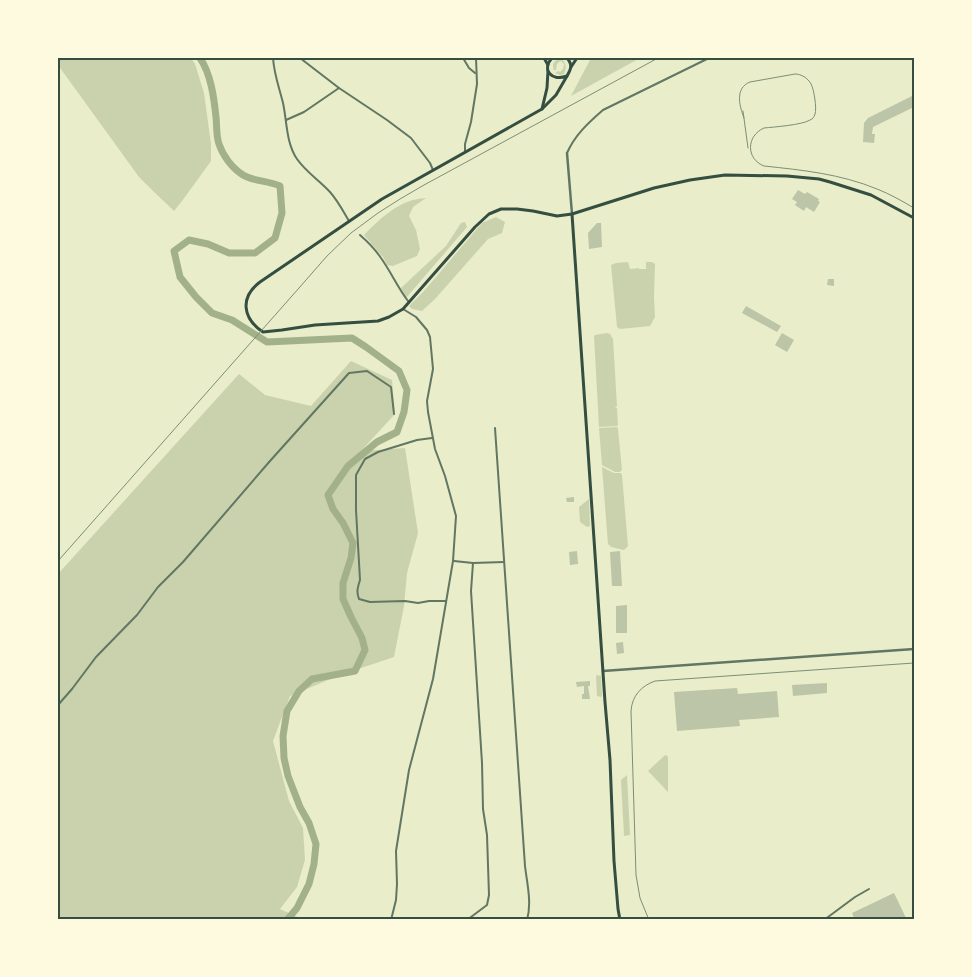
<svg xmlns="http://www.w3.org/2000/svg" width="972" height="977" viewBox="0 0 972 977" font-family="'PT Sans Narrow',sans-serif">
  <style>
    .green { fill: #cad2ad }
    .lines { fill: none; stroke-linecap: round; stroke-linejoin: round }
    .river { stroke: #a3b18a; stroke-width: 7 }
    .building { fill: #bcc5a7 }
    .minor { stroke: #617663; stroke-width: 2 }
    .tertiary { stroke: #617663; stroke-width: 2.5 }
    .secondary { stroke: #344e41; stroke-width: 3 }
    .primary { stroke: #344e41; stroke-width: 3 }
    .tram { stroke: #7c8e77; stroke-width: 1 }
    .rail { stroke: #7c8e77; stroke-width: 1 }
    .neatline { fill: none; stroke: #344e41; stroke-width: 2 }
  </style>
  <rect width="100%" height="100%" fill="#e9edc9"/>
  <g class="green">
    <path d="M58,58H191L195,64L204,93L211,144V161L182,201L174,211L151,189L139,177L58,65Z"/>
    <path d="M591,58H640L571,96Z"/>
    <path d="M559,59L564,61L566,67L564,74L560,75L555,73L558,71L560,72C563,70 564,67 564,64L561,61L559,62L557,64L556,70H554C552,65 553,61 559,59Z"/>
    <path d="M426,198L413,207L409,216L416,230L420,249L417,256L393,266L387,265L383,257L364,235C381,218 400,199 426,198Z"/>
    <path d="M496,217L505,222L502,233L488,239L435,299L422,311L412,309L409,306L424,291L482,223Z"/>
    <path d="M465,222L467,227L406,298L401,288L446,246L461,223Z"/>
    <path d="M628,262L630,269L639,268V269H646V262H652L655,264L654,298L655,317L650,326L620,329L617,327L611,265L616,263Z"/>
    <path d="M607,333L610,334L613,339L617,406L615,408H617L618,425L617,426L599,427L594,336L595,335Z"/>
    <path d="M351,361L392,380L395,414L361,451L405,448L418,533L407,573L404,606L394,657L340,675L290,696L273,741L289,801L303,828L305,860L297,887L280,909L302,919L58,920V574L239,374L265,395L311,406Z"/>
    <path d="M617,427L618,429L622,470L620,472H615L602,465L599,428Z"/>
    <path d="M602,467L614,473H621L622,475L628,546L624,550L611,547L608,544Z"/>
    <path d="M589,499L590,526L587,527L580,522L579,507Z"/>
    <path d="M597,675L601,676L602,696L601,697L597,696L596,676Z"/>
    <path d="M664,756L666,755L668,757V792L648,771Z"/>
    <path d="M627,775L630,835L624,836L621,780Z"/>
  </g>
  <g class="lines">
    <path class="river" d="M200,58C211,74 214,98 216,117C217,126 216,136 219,144C223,156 232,168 243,175C255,182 267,180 280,186L282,213L275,238L255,253H229L208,244L189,240L174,251L180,277L196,297L212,313L232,320L267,342L352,338L366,347L399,371L407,390L404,412L397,432L377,442L348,466L328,495L333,509L343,523L353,543L351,558L343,583V599L351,617L362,638L365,650L355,671L312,679L299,691L287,711L283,736L284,758L288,776L300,807L309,823L316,844L314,864L309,884L297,908L287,920"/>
  </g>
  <g class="building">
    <path d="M914,95V107L873,127L872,134H875L874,143L863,142L864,123L868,118Z"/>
    <path d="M798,190L805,194L807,192L819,199L818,201L820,202L814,212L806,207L804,211L795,205L797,202L792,199Z"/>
    <path d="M597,223H601L602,247L589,249L588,233Z"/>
    <path d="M828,279H834V286L827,285Z"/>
    <path d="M746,306L781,326L777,332L742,313Z"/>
    <path d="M782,333L794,340L787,352L775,345Z"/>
    <path d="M574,497V502H567L566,498Z"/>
    <path d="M577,551L578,564L570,565L569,552Z"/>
    <path d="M620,551L622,586H612L610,552Z"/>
    <path d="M627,605V633H616V606Z"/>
    <path d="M623,642L624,653L617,654L616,643Z"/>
    <path d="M590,681V686H588L590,699H582V694H584V686L577,687L576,682Z"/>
    <path d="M827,683V693L793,696L792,685Z"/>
    <path d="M737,688L738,694L777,691L779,717L739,720L740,726L677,731L674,692Z"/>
    <path d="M894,893L907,920H855L852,913Z"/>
  </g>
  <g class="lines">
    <g class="minor">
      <path d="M273,58C274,74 279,87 283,103C287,121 286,143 297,159C306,172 320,181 330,192C338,201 343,211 349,221"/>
      <path d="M300,58L339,88L387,120L411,138L430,163L433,170"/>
      <path d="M463,58L469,68L475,73"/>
      <path d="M286,120L304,112L339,88"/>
      <path d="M465,151V144L471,122L477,84L476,58"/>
      <path d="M567,153C575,135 588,123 603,110L709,58"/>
      <path d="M360,235C368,242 375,249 381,258C391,272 398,288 408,301"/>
      <path d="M495,428L525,866C527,883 532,903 527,920"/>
      <path d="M432,438L417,440L378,452L365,459L356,475V510L360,580C358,586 356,592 359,599L370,602L405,601L418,603L429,601H446"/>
      <path d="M454,561L473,563L504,562"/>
      <path d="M58,705L72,689L96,657L137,615L158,587L183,562L270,461L349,373L367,371L391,387L394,414"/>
      <path d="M391,920L396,900L397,884L396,851L409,770L433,679L453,561L456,516L445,476L435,449L428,412L427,401L433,369L430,337L427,330L416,317L403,309"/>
      <path d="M467,920L487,905L489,895L487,835L483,809L482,763L471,591L473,563"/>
      <path d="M824,920L855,897L869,889"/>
    </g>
    <g class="tertiary">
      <path d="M567,153L572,214"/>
      <path d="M603,671L914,649"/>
    </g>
    <path class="secondary" d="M572,214L654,188L690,180L725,175L787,176L819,179L830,182L871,195L914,218"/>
    <g class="primary">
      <path d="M544,58L548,65"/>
      <path d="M552,58C541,70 552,82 567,76C571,69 573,65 567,58"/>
      <path d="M571,67L577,58"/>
      <path d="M567,76L556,95L542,109L382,199L260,282C240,297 242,318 263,332L282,330L315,325L378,321L389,317L403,309L475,227L489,214L501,209H517L533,211L557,216L572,214L605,702L610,760L614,861L618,909L620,920"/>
      <path d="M542,109L547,88L548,71"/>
    </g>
    <g class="tram">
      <path d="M743,111L748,148"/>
      <path d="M744,118C739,105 735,88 750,82L795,74C801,74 808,78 811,84C814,89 817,109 815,114C814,117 813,119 810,120C802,125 774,127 764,128C746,136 746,159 764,166C802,170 841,174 877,189C890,194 902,201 914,208"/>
      <path d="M649,920L640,898L636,875L631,711C632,696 641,686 655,681L914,663"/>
    </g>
    <path class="rail" d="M58,561L299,288L327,256L351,233L378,213L400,199L424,185L658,58"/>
  </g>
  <rect width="972" height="977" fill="none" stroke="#fefae0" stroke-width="118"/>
  <rect x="59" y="59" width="854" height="859" class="neatline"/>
</svg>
